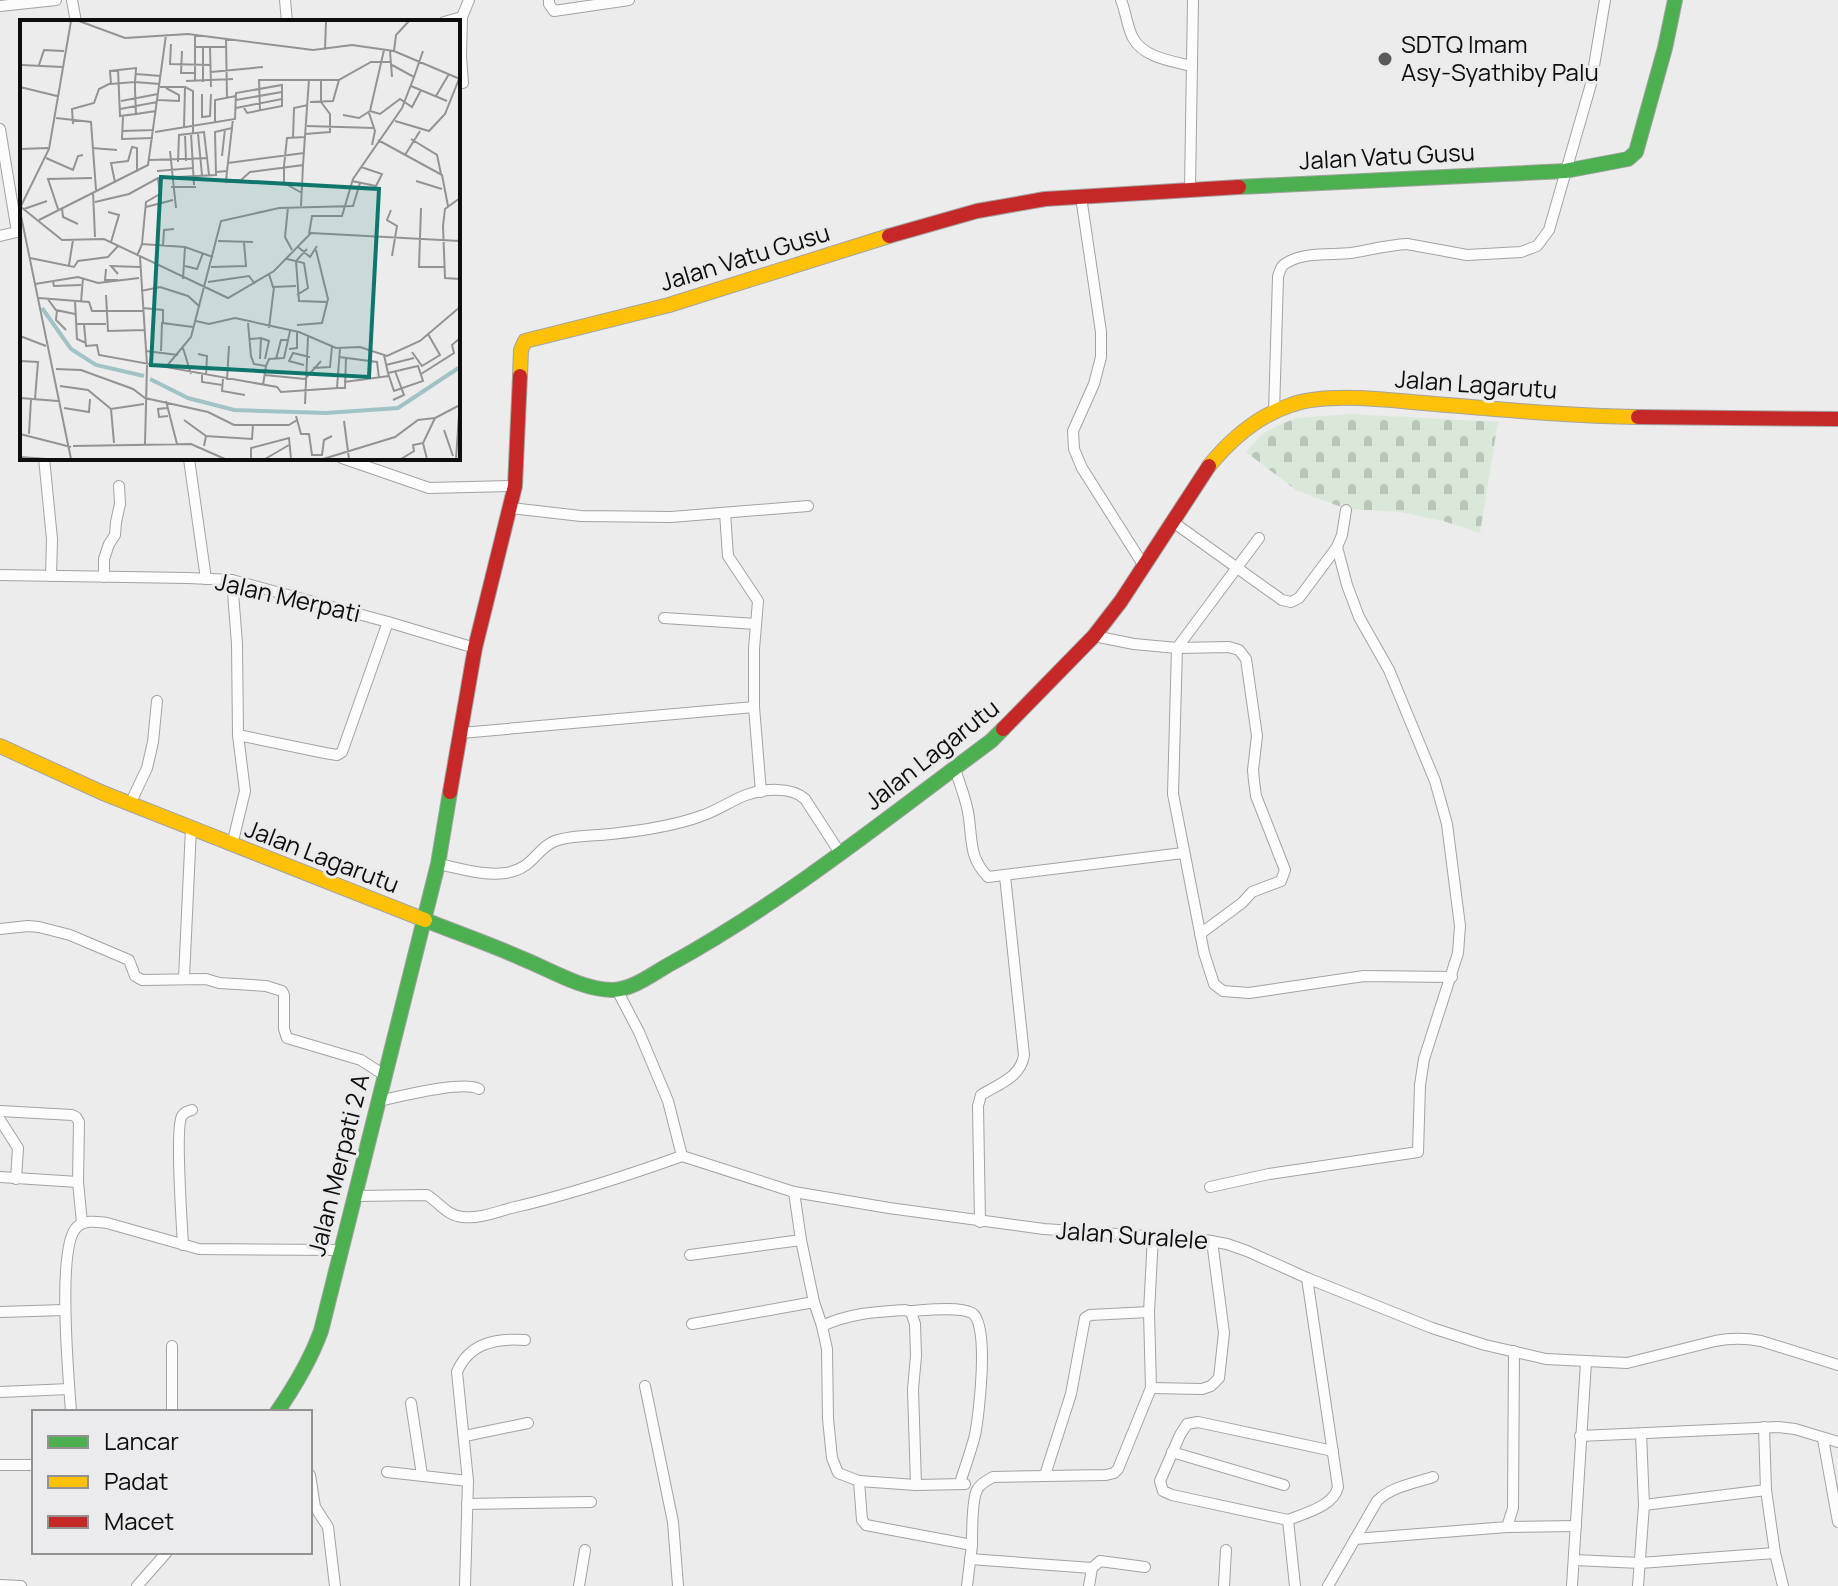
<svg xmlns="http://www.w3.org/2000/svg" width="1838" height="1586" viewBox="0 0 1838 1586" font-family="Manrope,sans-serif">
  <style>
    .cemetery { fill: url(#cemetery-stones) }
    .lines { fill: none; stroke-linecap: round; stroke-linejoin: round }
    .street-casing { stroke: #a3a3a3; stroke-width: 12 }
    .fast-casing { stroke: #a3a3a3; stroke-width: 16 }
    .slow-casing { stroke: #a3a3a3; stroke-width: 16 }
    .jam-casing { stroke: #a3a3a3; stroke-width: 16 }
    .street { stroke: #fcfcfc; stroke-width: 10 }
    .fast { stroke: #4caf50; stroke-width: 14 }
    .slow { stroke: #ffc107; stroke-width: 14 }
    .jam { stroke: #c62828; stroke-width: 14 }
    .poi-dot { fill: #5b5b5b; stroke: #ebebed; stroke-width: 3 }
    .labels { text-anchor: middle; stroke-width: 6; stroke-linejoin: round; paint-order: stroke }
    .poi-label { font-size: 24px; fill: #0d0d0d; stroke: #ebebed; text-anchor: start }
    .street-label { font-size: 24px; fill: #0d0d0d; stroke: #ebebed }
    .inset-river { fill: none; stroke: #a1c3c6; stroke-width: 4 }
    .inset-road { fill: none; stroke: #939393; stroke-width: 2 }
    .view { fill: #0f766e; fill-opacity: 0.15; stroke: #0f766e; stroke-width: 4 }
    .inset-edge { fill: none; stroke: #0d0d0d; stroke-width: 4 }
  </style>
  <defs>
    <pattern id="cemetery-stones" width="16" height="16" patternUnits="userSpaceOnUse" patternTransform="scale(2)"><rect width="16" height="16" fill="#dae8da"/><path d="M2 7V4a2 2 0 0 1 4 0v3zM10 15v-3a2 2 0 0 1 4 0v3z" fill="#bac6ba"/></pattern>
  </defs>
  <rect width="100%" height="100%" fill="#ececec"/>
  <path class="cemetery" d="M1350,414L1498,422L1480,533L1443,521L1400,512L1347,509L1333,504L1296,490L1246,452L1263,433L1295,418Z"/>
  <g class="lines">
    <g class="street-casing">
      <g id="street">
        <path d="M72,0L76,22"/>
        <path d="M285,0L287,22"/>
        <path d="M549,0V4L554,11L629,0"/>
        <path d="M1121,0C1126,12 1127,27 1133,38C1144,58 1172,61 1192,66"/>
        <path d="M0,6L56,0"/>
        <path d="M444,22L462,17L469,0"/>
        <path d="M458,83H463L461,56L462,17"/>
        <path d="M0,129L17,232"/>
        <path d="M1190,189L1193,0"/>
        <path d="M1081,197L1101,332V357L1094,384L1073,431L1074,449L1082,468L1144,566"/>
        <path d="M0,236L21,231"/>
        <path d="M1274,412L1278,277C1280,270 1281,265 1288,262C1306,252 1331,255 1351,253C1370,250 1388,245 1407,244L1467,255L1521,252L1537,246L1549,230L1591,84L1605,0"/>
        <path d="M44,458L52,539L51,576"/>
        <path d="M342,458L429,488L515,486"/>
        <path d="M189,459L206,579"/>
        <path d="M511,508L581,516L671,517L808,506"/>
        <path d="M1173,522L1282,600L1291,602L1299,598L1337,547L1342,535L1346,510"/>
        <path d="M1259,538L1177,648L1173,794L1204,953L1214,984L1223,991L1249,993L1364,976L1452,977"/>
        <path d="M0,575L188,578L232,580L388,622L475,648"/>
        <path d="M104,577V559L109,544L115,535L116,522L120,504L119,486"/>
        <path d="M664,618L756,624"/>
        <path d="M1094,636L1134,644L1177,648L1229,647L1239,650L1246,659L1257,736L1253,770L1254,781L1256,796L1285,870L1281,881L1252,892L1242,903L1200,934"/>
        <path d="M754,707L761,792"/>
        <path d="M461,733L754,707V649L758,601L728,556L725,513"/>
        <path d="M238,735L325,753L337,755L342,752L388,622"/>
        <path d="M955,769C960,785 967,801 969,818C972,842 970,859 988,877L1183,853"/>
        <path d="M130,804L147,768L153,742L157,701"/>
        <path d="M232,845L245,791L238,735L237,644L232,580"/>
        <path d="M438,864C459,868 483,876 505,873C534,869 536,848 555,841C572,835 593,836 611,834C639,831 674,826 701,816C717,811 730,801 746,795C763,789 791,786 805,799L840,853"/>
        <path d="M0,929L28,926L39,927L70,935L129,960L135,976L142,980L206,979L219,983L266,986L282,991L284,995V1029L287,1038L361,1060L384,1075"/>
        <path d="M184,978L191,828"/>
        <path d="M617,990L639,1032L668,1101L682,1156"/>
        <path d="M378,1101C399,1097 462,1080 479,1089"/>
        <path d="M0,1111L72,1115L76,1117L79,1122L78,1182L82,1223"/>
        <path d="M0,1120L18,1148L16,1179"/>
        <path d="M682,1156L794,1192L889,1208L1044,1229L1205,1240L1227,1244L1247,1251L1307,1278L1432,1328L1485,1345L1546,1359L1627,1363L1715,1341C1731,1338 1745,1338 1761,1341L1838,1365"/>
        <path d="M0,1177L78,1182"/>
        <path d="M1210,1187L1269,1174L1418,1152L1420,1085L1424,1059L1458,953L1460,926L1447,824L1435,781L1389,670L1359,617L1347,585L1337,547"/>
        <path d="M794,1192L801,1240L814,1302L822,1326L827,1349L828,1419L832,1458L838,1473L859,1481L862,1520L866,1525L972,1545L967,1586"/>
        <path d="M356,1196L427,1195C440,1203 447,1216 463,1217C479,1219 496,1212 511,1208C569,1195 626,1176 682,1156"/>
        <path d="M980,1222L978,1106L981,1095C999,1084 1021,1077 1024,1055L1005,876"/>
        <path d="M183,1245C182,1226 175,1126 182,1116C184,1112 188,1111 192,1110"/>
        <path d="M690,1255L801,1240"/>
        <path d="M910,1311C926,1310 959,1306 972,1313C990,1323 979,1415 975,1435C971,1451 965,1467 960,1483"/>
        <path d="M0,1312L65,1310"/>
        <path d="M692,1324L814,1302"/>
        <path d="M822,1326C850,1313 875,1312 905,1310L911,1312L915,1324L916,1356L913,1389L916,1485"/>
        <path d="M172,1346V1412"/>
        <path d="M645,1386L673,1522L678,1586"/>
        <path d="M1151,1388L1202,1389L1211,1386L1219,1378L1224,1333L1212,1241"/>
        <path d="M0,1392L69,1389"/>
        <path d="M411,1403L422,1475"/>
        <path d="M71,1412C69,1380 56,1246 77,1227C85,1219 98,1222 107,1223L199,1249L340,1250"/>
        <path d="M1764,1427L1766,1490L1775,1553L1783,1586"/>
        <path d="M465,1436L528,1423"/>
        <path d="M1580,1436L1778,1427L1795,1429L1838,1442"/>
        <path d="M1823,1439L1838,1522"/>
        <path d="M1172,1452L1284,1485"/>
        <path d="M0,1465H34"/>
        <path d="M387,1472L468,1481L465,1586"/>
        <path d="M310,1475L315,1507L328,1527L335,1586"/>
        <path d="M1045,1475L1071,1394L1085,1318L1090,1315L1149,1312"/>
        <path d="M468,1481L457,1372C469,1343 496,1338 525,1340"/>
        <path d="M859,1481L916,1485L965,1484"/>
        <path d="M467,1504L591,1502"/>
        <path d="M1644,1505L1766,1490"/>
        <path d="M1288,1520L1172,1495L1163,1491L1160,1481L1180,1435L1187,1424L1198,1422L1333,1451"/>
        <path d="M1507,1527L1576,1526"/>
        <path d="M1355,1539L1507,1527L1513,1508L1514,1351"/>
        <path d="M972,1545C972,1533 972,1500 977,1490C980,1484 987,1480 993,1477L1106,1475L1114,1473L1118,1469L1151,1388L1149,1312L1153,1236"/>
        <path d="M970,1559L1092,1568"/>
        <path d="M1574,1560L1640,1563L1775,1553"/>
        <path d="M0,1585L21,1586"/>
        <path d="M137,1586L167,1552"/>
        <path d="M579,1586L585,1550"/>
        <path d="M1089,1586L1092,1568L1100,1561L1145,1567"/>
        <path d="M1224,1586L1226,1550"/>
        <path d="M1295,1586L1288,1520C1305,1513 1334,1506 1338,1487L1307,1278"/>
        <path d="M1328,1586L1377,1501C1391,1487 1414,1483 1433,1477"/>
        <path d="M1572,1586L1586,1362"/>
        <path d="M1638,1586L1644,1505L1641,1434"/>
      </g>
    </g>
    <g class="fast-casing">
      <g id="fast">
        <path d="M1239,187L1565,171L1628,159L1636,152L1665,48L1675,0"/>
        <path d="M425,920C457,933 490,944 521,958C551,970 580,989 612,990C633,990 655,972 672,963C786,900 887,818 991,741L1003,729"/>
        <path d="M277,1412C295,1386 310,1361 321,1331L438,864L450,792"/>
      </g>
    </g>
    <g class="slow-casing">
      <g id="slow">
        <path d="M520,376L521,350L525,341L669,305L889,236"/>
        <path d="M1209,466C1231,439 1257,416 1291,405C1327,392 1386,400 1424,403C1496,409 1567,416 1638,417"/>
        <path d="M0,746L103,793L425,920"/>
      </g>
    </g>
    <g class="jam-casing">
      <g id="jam">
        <path d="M889,236L977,211L1045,199L1239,187"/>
        <path d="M1638,417L1838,419"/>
        <path d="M1003,729L1094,636L1121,601L1209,466"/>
        <path d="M450,792L475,648L515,486L520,376"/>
      </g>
    </g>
    <use href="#street" class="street"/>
    <use href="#fast" class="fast"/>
    <use href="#slow" class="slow"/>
    <use href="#jam" class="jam"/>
  </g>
  <circle class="poi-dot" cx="1385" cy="59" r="8"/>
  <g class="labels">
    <g class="poi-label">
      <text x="1401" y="53">SDTQ Imam<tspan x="1401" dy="28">Asy-Syathiby Palu</tspan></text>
    </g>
    <g class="street-label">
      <text transform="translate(1387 157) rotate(-3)" y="8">Jalan Vatu Gusu</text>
      <text transform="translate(745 258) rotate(-17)" y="8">Jalan Vatu Gusu</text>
      <text transform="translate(1476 385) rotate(4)" y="8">Jalan Lagarutu</text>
      <text transform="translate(288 598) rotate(13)" y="8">Jalan Merpati</text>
      <text transform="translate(932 755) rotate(-38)" y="8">Jalan Lagarutu</text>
      <text transform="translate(322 857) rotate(21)" y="8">Jalan Lagarutu</text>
      <text transform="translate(339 1165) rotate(-76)" y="8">Jalan Merpati 2 A</text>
      <text transform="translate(1132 1236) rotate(4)" y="8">Jalan Suralele</text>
    </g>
  </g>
  <g transform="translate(20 20)">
    <rect width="440" height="440" fill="#ececec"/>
    <path class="inset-river" d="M22,288L51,329L76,345L124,356M130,359L168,378L214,390L306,393L378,388L440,347"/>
    <path class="inset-road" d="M59,1L105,18L168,14L293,30L332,25L374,31L440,59M206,18L207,78M151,24L150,44L190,45M175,27H206M183,27V62M190,27L191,67M305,30L306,1M162,31L161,53H175M370,31L372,57M374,31L376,15L389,1M2,45L42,47M19,45L24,30L44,31M98,49L100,96L116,94M191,52L243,47M116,54L141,56M394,57L403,31M166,61L213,59M175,62V15M391,66L427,81M0,67L37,76M140,67H165L164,108M165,67L173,71V113M182,74V97L190,96L191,74M416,76L429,54M138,80L159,81V75L146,68M216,80L262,72M101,81L138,74M290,82L313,81L319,60L351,42H370M216,88L262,79M100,89L137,82M136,91L116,94L115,70V62L116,49V48L90,51L91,64L115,62L140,64M240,91L239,60H319M350,91L360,94L380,79L392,87L401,70M349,93L355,111L352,125M323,95L339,98L350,91L364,30M103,96L102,119L133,118M36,98L71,102L76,170M375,101L409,111L425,94L439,59M195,103V80L216,76M53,104L52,89L74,83L79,69L91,63M287,106L354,108M102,111L134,110M135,112L215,99L216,73L262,65V86L227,93L223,86M171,113L174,165M165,114L166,141M178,114L182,155M285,114L310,112V94L301,82V61M273,118L274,88L288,85M391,119L417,135L421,154M358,120L422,155L428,186M72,128L97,130M0,129L28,128M150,131L156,188M385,135L400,111M202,136L205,109M26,138L53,150L58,136L63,135M129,140L187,138M158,142L159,115L184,112L189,155M208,143L284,133M137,151L174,148M207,151L206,162L221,160L230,152L283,145L289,59M196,152L207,151L213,99M138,158L141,184M332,161L356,166L362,154L341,147M396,161L422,169M95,162L91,143L108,141L112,127L117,128V152M151,167H176M73,172L75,217M282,173L264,163V146L267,118L285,117M440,178L425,189L423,206L425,258L440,259M75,182L109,174L138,158L196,155L195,112L212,108M281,186L283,145M1,187L42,220L84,219L208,278L254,251L291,213L440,221M126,187L153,180M268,187L265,217L272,230M0,188L29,129L51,1M42,188L43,197L58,204M401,188L399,247H425M4,189L27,181M38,189L28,159L72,158M371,190L367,200L377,206L372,236M0,191L51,439M88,192L99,195L91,222M19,200L128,145L146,15M289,214L292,196H322L333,159L382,88L394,57L372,45M198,221L233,222M122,224L126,182L140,174M143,226L144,210L154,209M277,226L290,237L297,226M287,229L276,241L279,281L307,282M117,236L122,224L165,227L193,237M120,237L127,345L125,424M10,238L54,247L58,241L88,237L98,226M267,239L284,243L288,268L277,275M49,245L53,220M165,246L177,249L183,233M191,247L226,246L224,223M86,249L85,260H98M98,254L91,246L120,247M249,254L253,267L276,266M163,259L165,227M33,261L34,266L61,265M188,262L229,256L235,264M15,264L58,257L78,263L119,258M121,271L140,267L168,276L180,287M86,275L88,311L125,310M19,278L69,282L72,291H123M27,278L36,290L55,294M55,281L57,319L66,323M61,282L63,258M123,288L143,290V303M37,290L36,300L46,310M215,298L279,312L316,328L340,327L367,336L400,321L440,287M176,301L189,304L215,298M228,303L231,336L234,344L246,346L243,365M56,304H86M64,304L66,326L77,325L79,335L257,367L261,372L318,368M277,305L302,303L308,279L296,230M249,308L254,267M0,316L26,326M241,318L249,321L245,339M230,319L241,318L240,339M163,328L171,354M320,328L317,368H325L326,337M269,329L277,328V312M126,331L158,335M141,331L142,303L173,307M392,332L402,346L420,335L408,314M178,334L187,336L186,356M364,335L368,353L374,371L403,361L398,346L368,353M319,337L357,342L359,358M256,339L261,320H269M0,341L18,342L15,379M284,345L269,341L273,333L290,337M366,345L394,338M246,346L249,339L264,338L270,311M146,347L171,317L201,201L259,188L333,186L340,163M293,348L310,347L312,327M36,349L61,350L113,369L125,378L188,392L214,405H269L277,400M401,354L434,333L432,325L440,318M182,355V362L202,365M245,355L285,359L301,341M203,359L202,371L225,375M207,360L209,326M324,362L369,356M40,366L68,370L91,389L124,384M0,378L38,381M373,380L384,375L375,351M146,381L157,424M285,384L288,317M44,388L69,392L70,379M147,388L138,389L139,397L148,396M91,389L94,423M276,396L281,414H289L292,435H302L304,420L312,416M164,400L186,416M324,401L329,439M424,410L433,436M0,414L51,427M9,414L11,379M53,426L171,424L205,439M184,426L186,416L232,419L233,404M0,437L26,439M231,439V428L269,418L271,439M245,439L269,425M303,439L375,417L398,400L415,398M381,439L394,431L393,425L403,423M407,439L403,423L415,398L438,386M436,439L440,380"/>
    <path class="view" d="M141,157L359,169L349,357L131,345Z"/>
    <rect width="440" height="440" class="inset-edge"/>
  </g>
  <rect x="32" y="1410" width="280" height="144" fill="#ebebed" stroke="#929293" stroke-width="2"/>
  <rect x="48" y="1436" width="40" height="12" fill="#4caf50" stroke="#929293" stroke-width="2"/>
  <text x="104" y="1450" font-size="24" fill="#0d0d0d">Lancar</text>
  <rect x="48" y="1476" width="40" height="12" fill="#ffc107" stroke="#929293" stroke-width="2"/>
  <text x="104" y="1490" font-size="24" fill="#0d0d0d">Padat</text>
  <rect x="48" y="1516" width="40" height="12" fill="#c62828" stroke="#929293" stroke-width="2"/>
  <text x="104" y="1530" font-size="24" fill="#0d0d0d">Macet</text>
</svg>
